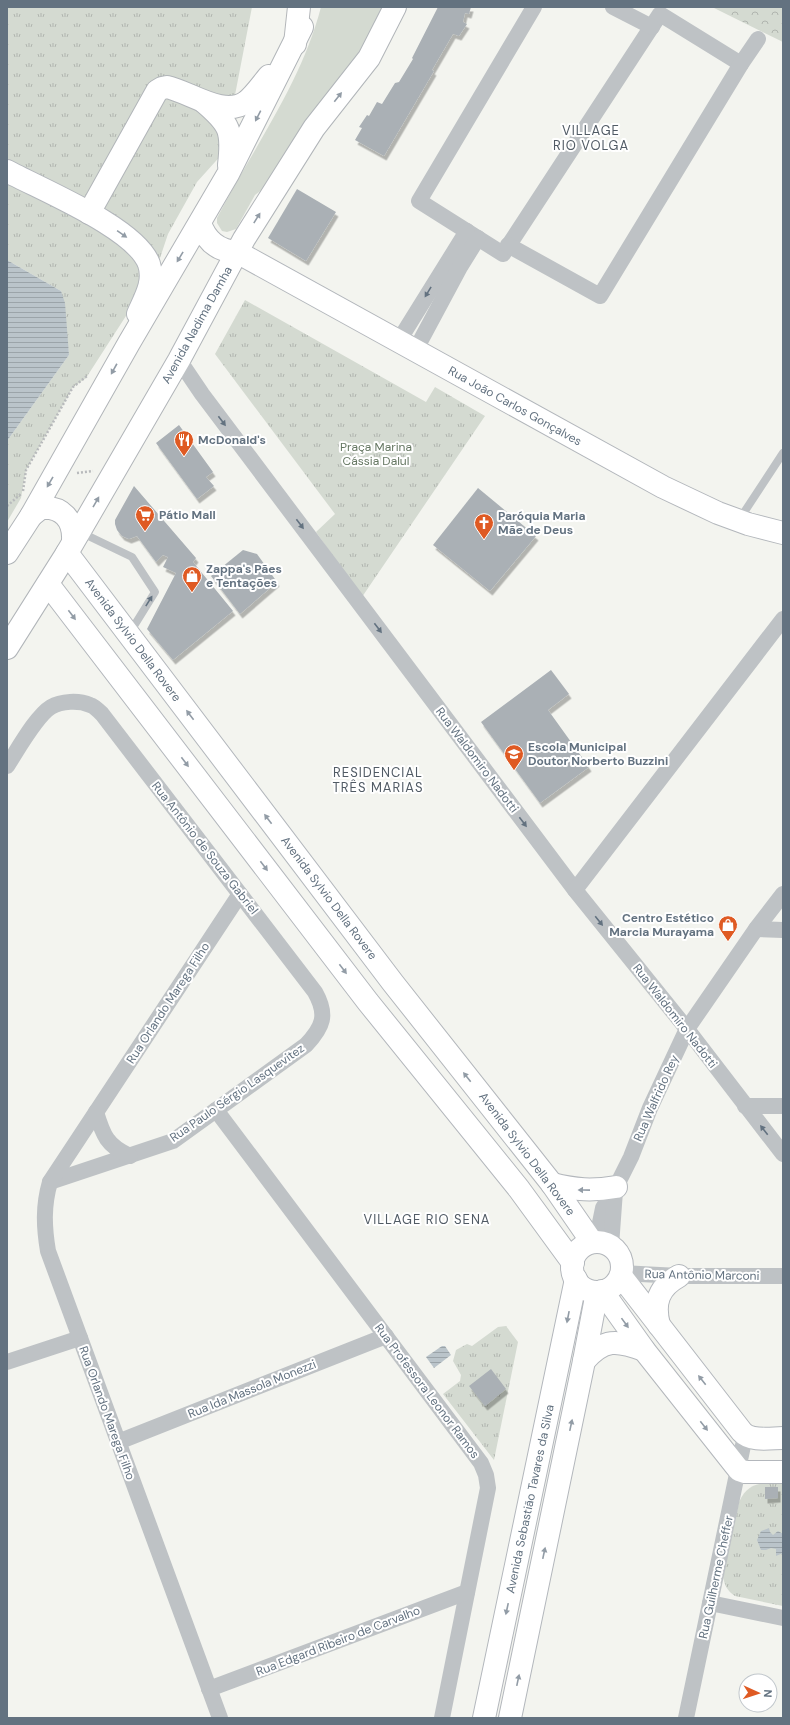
<svg xmlns="http://www.w3.org/2000/svg" width="790" height="1725" viewBox="0 0 790 1725" font-family="'DM Sans',sans-serif">
  <style>
    .grass { fill: #d4dad1 }
    .forest { fill: url(#forest-crowns) }
    .park { fill: url(#park-tufts) }
    .water { fill: url(#water-rules) }
    .building { fill: #aab0b5; filter: url(#shadow) }
    .lines { fill: none; stroke-linecap: round; stroke-linejoin: round }
    .secondary-casing { stroke: #b3b7bc; stroke-width: 24 }
    .primary-casing { stroke: #b1b5b9; stroke-width: 24 }
    .highway-casing { stroke: #b3b6b9; stroke-width: 24 }
    .path { stroke: #b8babc; stroke-width: 2.5; stroke-dasharray: 2 2; stroke-linecap: butt }
    .lane { stroke: #bec2c5; stroke-width: 8 }
    .street { stroke: #bec2c5; stroke-width: 16 }
    .secondary { stroke: #fff; stroke-width: 22 }
    .primary { stroke: #fff; stroke-width: 22 }
    .highway { stroke: #fff; stroke-width: 22 }
    .oneway { fill: #929ca6 }
    .oneway2 { fill: #637280 }
    .labels { text-anchor: middle; stroke-width: 4; stroke-linejoin: round; paint-order: stroke }
    .street-label { font-size: 12px; fill: #637280; stroke: #fff }
    .poi-label { font-size: 12px; font-weight: bold; fill: #637280; stroke: #fff; text-anchor: start }
    .park-label { font-size: 12px; fill: #657762; stroke: #fff }
    .neighbourhood-label { font-size: 13px; letter-spacing: 1px; fill: #515b65; stroke: #fff }
  </style>
  <defs>
    <pattern id="forest-crowns" width="20" height="18" patternUnits="userSpaceOnUse"><rect width="20" height="18" fill="#d4dad1"/><path d="M2 6a3 3 0 1 1 6 0M12 15a3 3 0 1 1 6 0" fill="none" stroke="#b0b5af"/></pattern>
    <pattern id="park-tufts" width="24" height="20" patternUnits="userSpaceOnUse"><rect width="24" height="20" fill="#d4dad1"/><path d="M3 7l-1-3M5 7V3M7 7l1-3M15 17l-1-3M17 17v-4M19 17l1-3" fill="none" stroke="#b0b5af"/></pattern>
    <pattern id="water-rules" width="6" height="5" patternUnits="userSpaceOnUse"><rect width="6" height="5" fill="#bac4ca"/><path d="M0 2.5h6" fill="none" stroke="#9ba4a9"/></pattern>
    <filter id="shadow"><feDropShadow dx="2.5" dy="4.5" stdDeviation="0" flood-color="#0004"/></filter>
  </defs>
  <rect width="100%" height="100%" fill="#f3f4ef"/>
  <path class="grass" d="M321,7H387L380,24L271,183L255,195L236,229L227,232L222,231L217,223V218C253,148 301,84 321,7Z"/>
  <path class="forest" d="M712,7H783V42Z"/>
  <g class="park">
    <path d="M7,7H252L224,152L197,182L168,234L160,258L153,274L86,378L73,387L26,470L21,498L7,522V441L69,355L61,291L7,260Z"/>
    <path d="M245,300L426,402L435,387L485,416L362,597L316,532L335,514L215,354Z"/>
    <path d="M506,1326L518,1342L494,1460L443,1394L460,1381L461,1375L453,1361L456,1350L467,1344L472,1346L498,1327Z"/>
    <path d="M783,1483V1606L735,1596C727,1591 724,1584 723,1576L739,1502C748,1482 763,1482 783,1483Z"/>
  </g>
  <g class="water">
    <path d="M7,260L61,291L65,303L69,355L7,441Z"/>
    <path d="M442,1346H445L451,1355L434,1368L426,1357Z"/>
    <path d="M769,1528L770,1532L773,1535L778,1531L783,1534V1553L776,1556V1549L771,1548L766,1550H761L757,1540L761,1531Z"/>
  </g>
  <g class="building">
    <path d="M438,7H471L469,14L465,13L463,22L467,24L459,36L453,34L432,70L434,71L384,156L355,140L362,128L359,127L367,115L369,116L377,102L382,104L395,83L399,82L413,59L412,58Z"/>
    <path d="M297,189L336,212L306,261L268,238Z"/>
    <path d="M179,425L213,472L206,477L214,486L197,499L156,443Z"/>
    <path d="M134,486L196,558L193,562L233,611L173,660L147,629L176,573L163,567L168,557L163,555L156,562L137,536L129,539L122,536L117,530L115,524V520Z"/>
    <path d="M478,488L536,536L490,591L433,545Z"/>
    <path d="M243,550L257,554L277,582L240,614L211,576Z"/>
    <path d="M551,670L569,694L548,710L589,767L540,803L481,722Z"/>
    <path d="M491,1369L506,1389L485,1406L469,1386Z"/>
    <path d="M765,1487H778V1498L765,1499Z"/>
  </g>
  <g class="lines">
    <g class="secondary-casing">
      <g id="secondary">
        <path d="M7,171C42,190 136,228 149,264C155,282 145,298 138,314"/>
        <path d="M237,252L663,487L718,513L748,524L783,533"/>
        <path d="M67,553L393,983L552,1184L592,1242"/>
        <path d="M48,584L368,1002L519,1189L573,1263"/>
        <path d="M552,1184C576,1190 592,1191 616,1187"/>
        <circle cx="597" cy="1267" r="25"/>
        <path d="M621,1276L742,1432C751,1442 771,1438 783,1438"/>
        <path d="M602,1291L644,1350L735,1465L739,1470L745,1472H783"/>
        <path d="M659,1325C653,1302 659,1287 679,1276"/>
        <path d="M584,1361C604,1338 617,1340 644,1350"/>
        <path d="M484,1718L576,1279"/>
        <path d="M510,1718L584,1361L597,1292"/>
      </g>
    </g>
    <g class="primary-casing">
      <g id="primary">
        <path d="M204,102C230,124 233,131 229,165"/>
        <path d="M89,213L157,91L162,88L167,87C190,92 224,118 246,102C255,95 262,84 269,76"/>
        <path d="M200,223C206,241 218,251 237,252"/>
        <path d="M31,516L41,508C62,506 74,520 73,540"/>
        <path d="M7,553L31,516L129,343L228,174L302,27"/>
        <path d="M7,648L67,553L179,360L244,239L314,128L369,58L395,7"/>
      </g>
    </g>
    <g class="highway-casing">
      <path id="highway" d="M295,44L299,7"/>
    </g>
    <g class="path">
      <path d="M77,473L93,471"/>
      <path d="M23,491L26,470L38,449L73,387L87,376"/>
      <path d="M7,506L22,493"/>
    </g>
    <g class="lane">
      <path d="M739,520L783,453"/>
      <path d="M80,532L132,557L155,592L129,634"/>
    </g>
    <g class="street">
      <path d="M534,7L419,201L503,254L660,14L741,64"/>
      <path d="M613,7L652,27"/>
      <path d="M508,245L600,296L741,64L758,39"/>
      <path d="M398,342L467,231"/>
      <path d="M415,351L460,267L478,238"/>
      <path d="M179,360L202,394L575,890L687,1029L783,1154"/>
      <path d="M7,766C17,751 36,716 51,707C61,701 79,700 90,705C94,706 99,711 102,714L315,992C328,1015 323,1027 306,1045L173,1141L50,1182"/>
      <path d="M575,890L783,619"/>
      <path d="M756,929L783,930"/>
      <path d="M745,1106H783"/>
      <path d="M216,1110L481,1463L486,1475L488,1488L442,1718"/>
      <path d="M96,1112C103,1135 107,1146 130,1156"/>
      <path d="M596,1242L603,1208L616,1187L631,1157L650,1108L687,1029L756,929L783,894"/>
      <path d="M611,1246L615,1191"/>
      <path d="M621,1273L679,1276H783"/>
      <path d="M7,1362L80,1338"/>
      <path d="M118,1442L386,1336"/>
      <path d="M710,1603L783,1618"/>
      <path d="M209,1689L467,1592"/>
      <path d="M220,1718L48,1251C44,1227 43,1206 50,1182L240,894"/>
      <path d="M686,1718L745,1436"/>
    </g>
    <use href="#secondary" class="secondary"/>
    <use href="#primary" class="primary"/>
    <use href="#highway" class="highway"/>
  </g>
  <defs><path id="oneway-solid" d="M-6-.8H1V-3.2L6.5 0L1 3.2V.8H-6Z"/></defs>
  <g class="oneway">
    <use href="#oneway-solid" transform="translate(338 97) rotate(-52)"/>
    <use href="#oneway-solid" transform="translate(258 116) rotate(117)"/>
    <use href="#oneway-solid" transform="translate(257 218) rotate(-58)"/>
    <use href="#oneway-solid" transform="translate(122 234) rotate(35)"/>
    <use href="#oneway-solid" transform="translate(180 257) rotate(121)"/>
    <use href="#oneway-solid" transform="translate(114 369) rotate(119)"/>
    <use href="#oneway-solid" transform="translate(50 482) rotate(120)"/>
    <use href="#oneway-solid" transform="translate(96 502) rotate(-60)"/>
    <use href="#oneway-solid" transform="translate(72 615) rotate(53)"/>
    <use href="#oneway-solid" transform="translate(190 715) rotate(-127)"/>
    <use href="#oneway-solid" transform="translate(185 762) rotate(53)"/>
    <use href="#oneway-solid" transform="translate(268 819) rotate(-127)"/>
    <use href="#oneway-solid" transform="translate(264 866) rotate(53)"/>
    <use href="#oneway-solid" transform="translate(343 969) rotate(53)"/>
    <use href="#oneway-solid" transform="translate(467 1077) rotate(-128)"/>
    <use href="#oneway-solid" transform="translate(584 1190) rotate(-179)"/>
    <use href="#oneway-solid" transform="translate(568 1317) rotate(101)"/>
    <use href="#oneway-solid" transform="translate(625 1323) rotate(54)"/>
    <use href="#oneway-solid" transform="translate(702 1380) rotate(-128)"/>
    <use href="#oneway-solid" transform="translate(571 1425) rotate(-78)"/>
    <use href="#oneway-solid" transform="translate(704 1426) rotate(52)"/>
    <use href="#oneway-solid" transform="translate(544 1553) rotate(-78)"/>
    <use href="#oneway-solid" transform="translate(507 1609) rotate(102)"/>
    <use href="#oneway-solid" transform="translate(518 1680) rotate(-78)"/>
  </g>
  <g class="oneway2">
    <use href="#oneway-solid" transform="translate(428 292) rotate(121)"/>
    <use href="#oneway-solid" transform="translate(222 421) rotate(53)"/>
    <use href="#oneway-solid" transform="translate(300 524) rotate(53)"/>
    <use href="#oneway-solid" transform="translate(149 601) rotate(-58)"/>
    <use href="#oneway-solid" transform="translate(378 628) rotate(53)"/>
    <use href="#oneway-solid" transform="translate(523 822) rotate(53)"/>
    <use href="#oneway-solid" transform="translate(599 921) rotate(51)"/>
    <use href="#oneway-solid" transform="translate(764 1130) rotate(-128)"/>
  </g>
  <defs>
    <g id="restaurant-pin" transform="scale(1)"><path d="M0 17L-7.5 6A9.5 9.5 0 1 1 7.5 6Z" fill="#df5a23" stroke="#fff"/><path d="M-5-6h1v4h1v-4h1v4h1v-4h1v5L-1.5 .5V6h-2V.5L-5-1ZM5-6V6H3V1.5H1.5Q1.5-4 5-6Z" fill="#fff"/></g>
    <g id="supermarket-pin" transform="scale(1)"><path d="M0 17L-7.5 6A9.5 9.5 0 1 1 7.5 6Z" fill="#df5a23" stroke="#fff"/><path d="M-6-5.5h2.5l.6 2H6L4.5 2H-2.5L-4.4-4H-6ZM-1.5 3.2a1.3 1.3 0 1 0 .1 0ZM3 3.2a1.3 1.3 0 1 0 .1 0Z" fill="#fff"/></g>
    <g id="church-pin" transform="scale(1)"><path d="M0 17L-7.5 6A9.5 9.5 0 1 1 7.5 6Z" fill="#df5a23" stroke="#fff"/><path d="M-1.2-6h2.4v3.5h3.3v2.4h-3.3V6h-2.4V-.1h-3.3v-2.4h3.3Z" fill="#fff"/></g>
    <g id="shop-pin" transform="scale(1)"><path d="M0 17L-7.5 6A9.5 9.5 0 1 1 7.5 6Z" fill="#df5a23" stroke="#fff"/><path d="M-5-2.5h2.3a2.7 3.5 0 0 1 5.4 0H5L5.5 6h-11ZM-1.5-2.5h3a1.5 2.3 0 0 0-3 0Z" fill="#fff"/></g>
    <g id="school-pin" transform="scale(1)"><path d="M0 17L-7.5 6A9.5 9.5 0 1 1 7.5 6Z" fill="#df5a23" stroke="#fff"/><path d="M0-5L7-2L0 1L-7-2ZM-4 1L0 2.5L4 1V4Q0 6-4 4Z" fill="#fff"/></g>
  </defs>
  <g fill-rule="evenodd">
    <use href="#restaurant-pin" x="184" y="440"/>
    <use href="#supermarket-pin" x="145" y="515"/>
    <use href="#church-pin" x="484" y="523"/>
    <use href="#shop-pin" x="192" y="576"/>
    <use href="#school-pin" x="514" y="754"/>
    <use href="#shop-pin" x="728" y="925"/>
  </g>
  <g class="labels">
    <g class="street-label">
      <text transform="translate(197 325) rotate(-61)" y="4">Avenida Nadima Damha</text>
      <text transform="translate(515 406) rotate(29)" y="4">Rua João Carlos Gonçalves</text>
      <text transform="translate(133 640) rotate(53)" y="4">Avenida Sylvio Della Rovere</text>
      <text transform="translate(477 760) rotate(53)" y="4">Rua Waldomiro Nadotti</text>
      <text transform="translate(205 848) rotate(52)" y="4">Rua Antônio de Souza Gabriel</text>
      <text transform="translate(329 898) rotate(53)" y="4">Avenida Sylvio Della Rovere</text>
      <text transform="translate(168 1003) rotate(-57)" y="4">Rua Orlando Marega Filho</text>
      <text transform="translate(675 1016) rotate(52)" y="4">Rua Waldomiro Nadotti</text>
      <text transform="translate(237 1093) rotate(-35)" y="4">Rua Paulo Sérgio Lasquevitez</text>
      <text transform="translate(656 1098) rotate(-66)" y="4">Rua Walfrido Rey</text>
      <text transform="translate(527 1154) rotate(53)" y="4">Avenida Sylvio Della Rovere</text>
      <text transform="translate(702 1275) rotate(1)" y="4">Rua Antônio Marconi</text>
      <text transform="translate(252 1389) rotate(-22)" y="4">Rua Ida Massola Monezzi</text>
      <text transform="translate(427 1391) rotate(53)" y="4">Rua Professora Leonor Ramos</text>
      <text transform="translate(107 1413) rotate(70)" y="4">Rua Orlando Marega Filho</text>
      <text transform="translate(530 1499) rotate(-78)" y="4">Avenida Sebastião Tavares da Silva</text>
      <text transform="translate(716 1577) rotate(-78)" y="4">Rua Guilherme Cheffer</text>
      <text transform="translate(338 1641) rotate(-21)" y="4">Rua Edgard Ribeiro de Carvalho</text>
    </g>
    <g class="poi-label">
      <text x="198" y="444">McDonald's</text>
      <text x="159" y="519">Pátio Mall</text>
      <text x="498" y="520">Paróquia Maria<tspan x="498" dy="14">Mãe de Deus</tspan></text>
      <text x="206" y="573">Zappa's Pães<tspan x="206" dy="14">e Tentações</tspan></text>
      <text x="528" y="751">Escola Municipal<tspan x="528" dy="14">Doutor Norberto Buzzini</tspan></text>
      <text x="714" y="922" text-anchor="end">Centro Estético<tspan x="714" dy="14">Marcia Murayama</tspan></text>
    </g>
    <g class="park-label">
      <text x="376" y="451">Praça Marina<tspan x="376" dy="14">Cássia Dalul</tspan></text>
    </g>
    <g class="neighbourhood-label">
      <text x="591" y="135">VILLAGE<tspan x="591" dy="15">RIO VOLGA</tspan></text>
      <text x="378" y="777">RESIDENCIAL<tspan x="378" dy="15">TRÊS MARIAS</tspan></text>
      <text x="427" y="1224">VILLAGE RIO SENA</text>
    </g>
  </g>
  <rect width="790" height="1725" fill="none" stroke="#637280" stroke-width="16"/>
  <g transform="translate(758 1693) rotate(93)"><circle r="19" fill="#ffffff" stroke="#c1c7cc"/>
  <path d="M0-3L7 15L0 10L-7 15Z" fill="#df5a23"/>
  <text y="-6" font-size="11" font-weight="bold" text-anchor="middle" fill="#637280">N</text>
  </g>
</svg>
